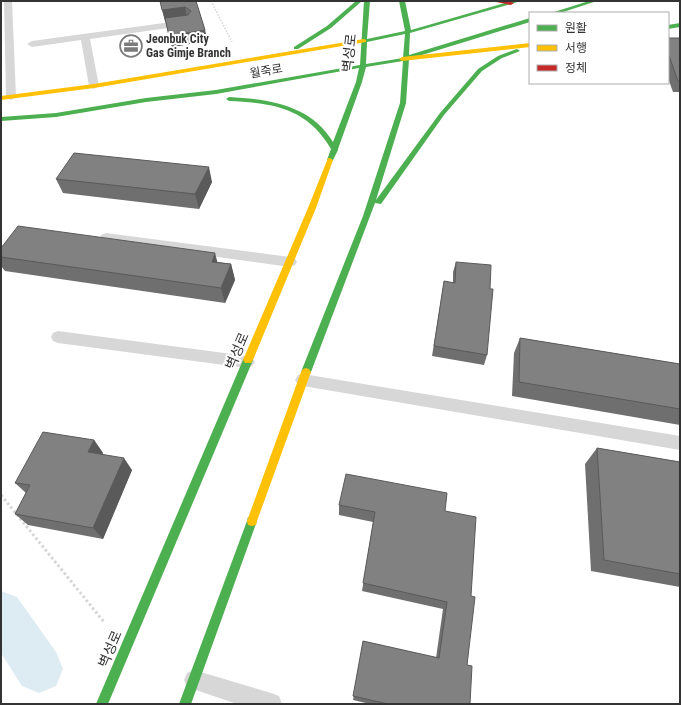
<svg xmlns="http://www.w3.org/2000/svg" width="681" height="705" viewBox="0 0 681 705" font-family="'Roboto Condensed','Noto Sans KR',sans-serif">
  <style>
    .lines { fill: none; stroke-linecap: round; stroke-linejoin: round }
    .canal { fill: #ddebf3; fill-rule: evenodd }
    .path-far1 { stroke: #d6d6d6; stroke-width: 1.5; stroke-dasharray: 1.5 1.5; stroke-linecap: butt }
    .path { stroke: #d6d6d6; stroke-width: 3; stroke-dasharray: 2.5 2.5; stroke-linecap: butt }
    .lane { fill: #d7d7d7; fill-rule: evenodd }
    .fast { fill: #4caf50; fill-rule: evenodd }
    .slow { fill: #ffc107; fill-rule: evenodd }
    .jam { fill: #c62828; fill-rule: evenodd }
    .wall { fill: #6f6f6f }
    .shaded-wall { fill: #5a5a5a }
    .building { fill: #818181; stroke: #5a5a5a }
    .labels { text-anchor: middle; stroke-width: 4; stroke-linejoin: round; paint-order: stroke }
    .far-poi-label { font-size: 12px; font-weight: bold; fill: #333; stroke: #fff; text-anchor: start }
    .far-street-label { font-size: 12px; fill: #333; stroke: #fff }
    .street-label { font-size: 14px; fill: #333; stroke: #fff }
  </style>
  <rect width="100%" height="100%" fill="#fff"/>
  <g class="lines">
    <path class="canal" d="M1,591L17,597L56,652L63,669L56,686L39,693L22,686L1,653Z"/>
    <path class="path-far1" d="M211,1L232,42"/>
    <path class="path" d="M1,495L104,622"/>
    <g class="lane">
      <path d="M4,1H12L16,97L11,100L6,97Z"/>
      <path d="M186,20L191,23L189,25L90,39L99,86L94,89L89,86L81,40L32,47L27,44L32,41Z"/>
      <path d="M106,233L290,257L295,259L297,262L295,265L290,267L101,241L100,238L101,235Z"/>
      <path d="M58,331L247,356L252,358L255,362L252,366L247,368L58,343L53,341L51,337L53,333Z"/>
      <path d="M303,374L680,436V450L303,386L298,385L295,380L298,375Z"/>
      <path d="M194,670L271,693L279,696L282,704H237L187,687L184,680L187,673Z"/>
    </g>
    <g class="fast">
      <path d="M356,1H362L331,28L298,49H294V47L327,26Z"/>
      <path d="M364,1H370L367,39L405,31L399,1H405L411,30L512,1H521L410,33L409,55L530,18V22L409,59L406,103L376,200L440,113L478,69L498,56L517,49L520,51L502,58L482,71L444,115L381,204L375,203L311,372L309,375H303L301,372L363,216L400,103L403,61L366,67L362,82L338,149V150L332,162H330L327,160L331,149C307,108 273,103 229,101L226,99L229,97C268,99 311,105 333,142L356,82L359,68L216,94L146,102L56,117L1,121V117L56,113L146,98L216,90L360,65ZM405,34L403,58L366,64L367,42Z"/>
      <path d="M589,1H597L560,13H551Z"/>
      <path d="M680,23V27L668,29V25Z"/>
      <path d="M248,356L251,357L253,360L108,704H96L243,360L245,357Z"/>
      <path d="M252,516L256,517L257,521L191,704H179L247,521L248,517Z"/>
    </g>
    <g class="slow">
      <path d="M364,39L366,40V42L94,88L1,100V96L94,84Z"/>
      <path d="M530,43V47L402,61L399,59L402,57Z"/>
      <path d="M328,158H330L333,160L316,208L253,360L251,363H245L243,360L308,208Z"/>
      <path d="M306,368L309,369L311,372L257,521L256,525L252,526L248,525L247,521L301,372L303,369Z"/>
    </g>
    <path class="jam" d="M491,1H507L514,3L511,5Z"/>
  </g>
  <g class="wall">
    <path d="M160,1H196L205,30L207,41L172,47Z"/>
    <path d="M668,38H680V92H673L668,78Z"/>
    <path d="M56,179L212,182L199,209L63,193Z"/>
    <path d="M1,248L218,262L231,264L235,280L225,303L5,271L1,266Z"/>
    <path d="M456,262L487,355L484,365L432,356L444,281L453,283V272Z"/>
    <path d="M520,338L680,364V425L512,396L514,353Z"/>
    <path d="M94,440L103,453L102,454L132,470L103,539L28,525L15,514L26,493L15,483Z"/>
    <path d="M597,448L680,462V587L591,571L585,464Z"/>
    <path d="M339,505L445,511L471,596L467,665L470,704H370L353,700L363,641L436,658L443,609L362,591L373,522L339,515Z"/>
  </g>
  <g class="shaded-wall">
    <path d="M185,7L187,18L165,21L162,10Z"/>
    <path d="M205,30L207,41L172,47L169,36Z"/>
    <path d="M209,167L212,182L199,209L195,194Z"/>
    <path d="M215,253L219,268L212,262Z"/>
    <path d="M231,264L235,280L225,303L221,288Z"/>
    <path d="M94,440L103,453L97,464L88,452Z"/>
    <path d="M124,458L132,470L103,539L93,528Z"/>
  </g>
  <g class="building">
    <path d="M160,1H196L205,30L169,36L165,18L188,15L191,11L185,7L162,10Z"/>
    <path d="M668,38H680V81H678L668,53Z"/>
    <path d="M74,153L209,167L195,194L56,179Z"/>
    <path d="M18,226L215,253L212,262L231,264L221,288L1,257V248Z"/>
    <path d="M456,262L491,265L490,289H493L487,355L434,346L444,281L455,283Z"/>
    <path d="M520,338L680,364V409L519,382Z"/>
    <path d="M43,432L94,440L88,452L124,458L93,528L15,514L30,485L15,483Z"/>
    <path d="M597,448L680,462V574L604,560Z"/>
    <path d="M346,474L447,493L445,511L476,517L471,596L475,597L467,665L472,666L470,704H388L353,696L363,641L439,658L447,602L363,583L375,512L339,505Z"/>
  </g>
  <defs>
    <g id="office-ring" transform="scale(1.15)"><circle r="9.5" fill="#fff" stroke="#7a7a7a" stroke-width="1.5"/><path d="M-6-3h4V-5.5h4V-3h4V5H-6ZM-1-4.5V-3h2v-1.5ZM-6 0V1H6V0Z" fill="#7a7a7a"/></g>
  </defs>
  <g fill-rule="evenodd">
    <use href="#office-ring" x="131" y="46"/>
  </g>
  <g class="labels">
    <g class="far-poi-label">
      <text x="146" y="43">Jeonbuk City<tspan x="146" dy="14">Gas Gimje Branch</tspan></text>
    </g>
    <g class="far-street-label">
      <text transform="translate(266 71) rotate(-10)" y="4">월죽로</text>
    </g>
    <g class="street-label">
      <text transform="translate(349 53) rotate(-84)" y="5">벽성로</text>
      <text transform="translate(237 351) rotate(-67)" y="5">벽성로</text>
      <text transform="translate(110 649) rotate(-67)" y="5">벽성로</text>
    </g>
  </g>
  <rect width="681" height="705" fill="none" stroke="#333333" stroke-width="4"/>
  <rect x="529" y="12" width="140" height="72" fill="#ffffff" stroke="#adadad"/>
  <rect x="537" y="25" width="20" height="6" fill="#4caf50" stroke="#adadad"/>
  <text x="565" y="32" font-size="12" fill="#333333">원활</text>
  <rect x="537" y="45" width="20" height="6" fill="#ffc107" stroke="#adadad"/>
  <text x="565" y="52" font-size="12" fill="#333333">서행</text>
  <rect x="537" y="65" width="20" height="6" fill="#c62828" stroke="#adadad"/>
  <text x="565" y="72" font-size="12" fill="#333333">정체</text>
</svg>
